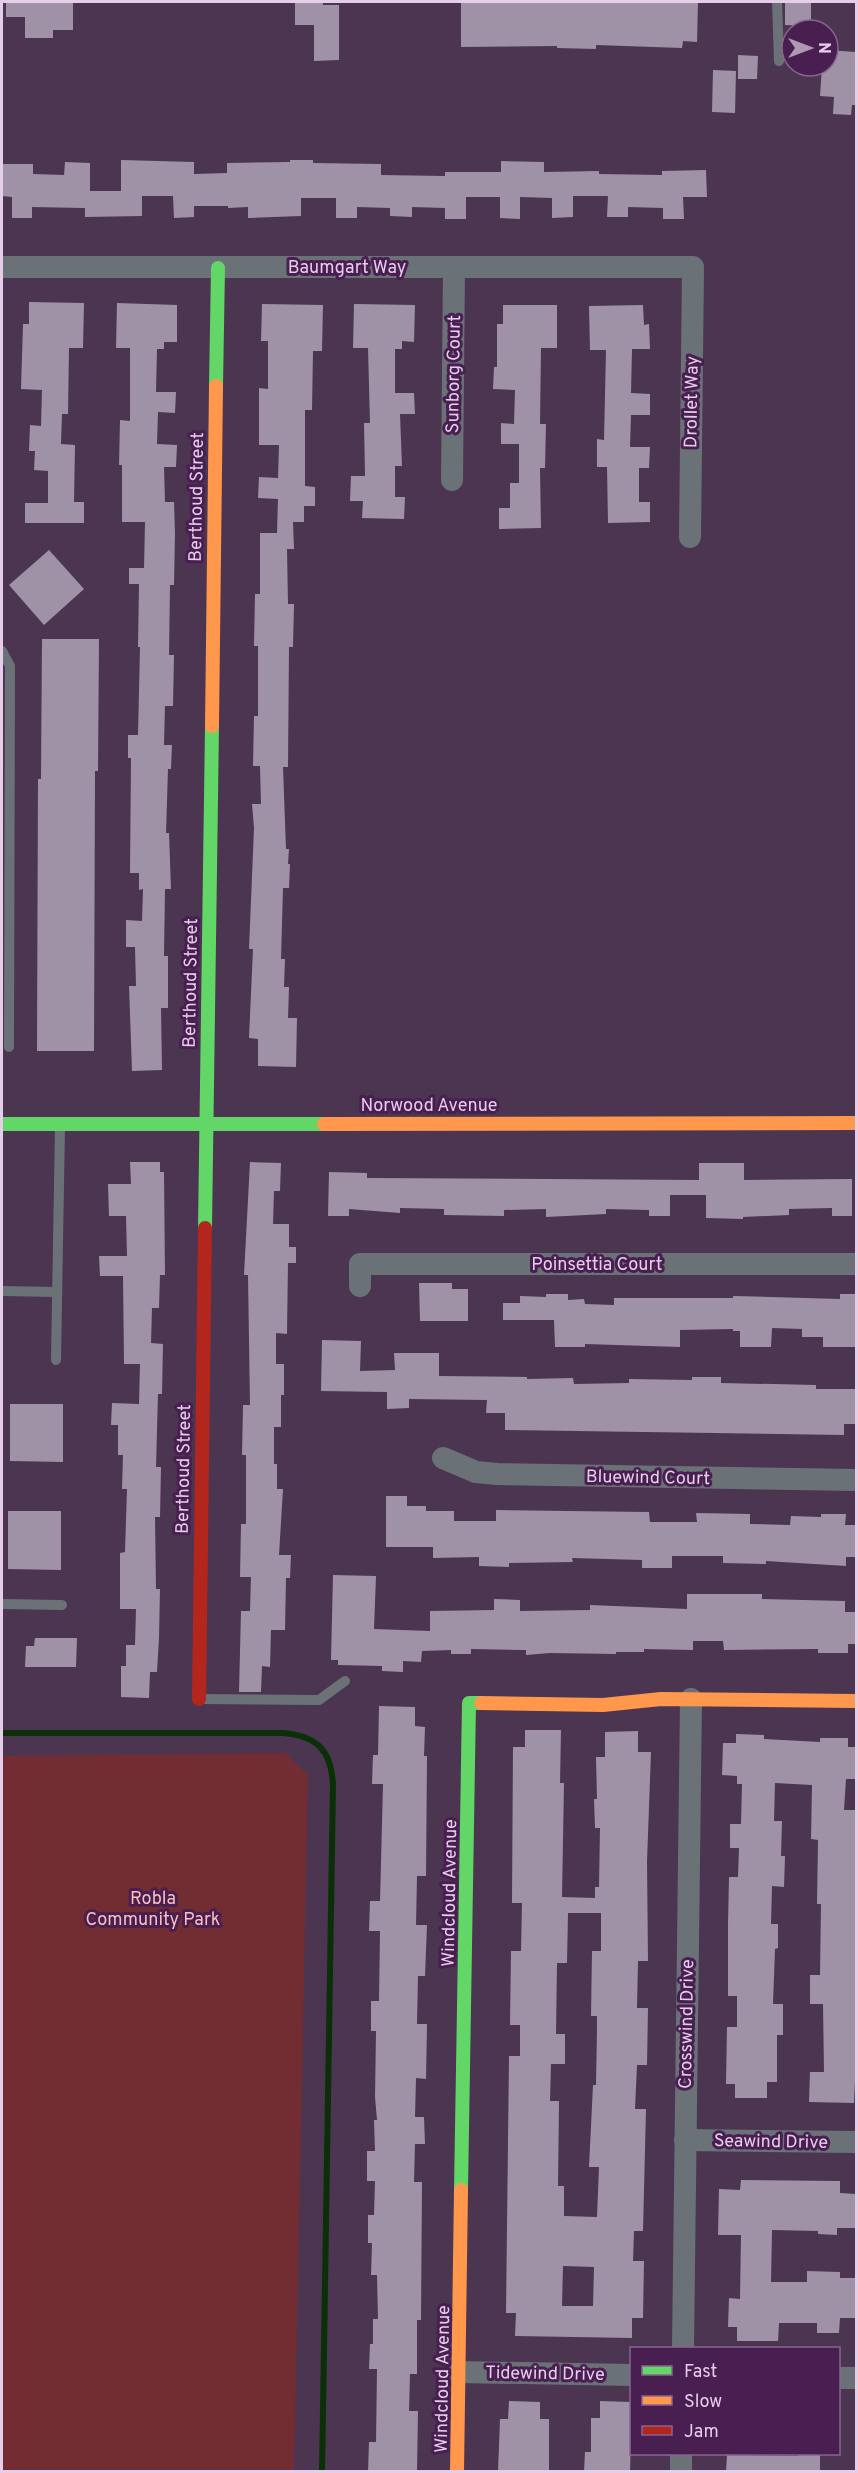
<svg xmlns="http://www.w3.org/2000/svg" width="858" height="2473" viewBox="0 0 858 2473" font-family="Overpass,sans-serif">
  <style>
    .green { fill: #722d33 }
    .lines { fill: none; stroke-linecap: round; stroke-linejoin: round }
    .stream { stroke: #0b3008; stroke-width: 6 }
    .building { fill: #9f92a6; fill-rule: evenodd }
    .lane { stroke: #6a7277; stroke-width: 10 }
    .street { stroke: #6a7277; stroke-width: 22 }
    .fast { stroke: #63d668; stroke-width: 14 }
    .slow { stroke: #ff974d; stroke-width: 14 }
    .jam { stroke: #b3261e; stroke-width: 14 }
    .labels { text-anchor: middle; stroke-width: 6; stroke-linejoin: round; paint-order: stroke }
    .street-label { font-size: 18px; fill: #e6cdea; stroke: #481f50 }
    .park-label { font-size: 18px; fill: #fbbfbc; stroke: #481f50 }
  </style>
  <rect width="100%" height="100%" fill="#4c3550"/>
  <path class="green" d="M285,1753L308,1775L294,2471H2V1756Z"/>
  <g class="lines">
    <path class="stream" d="M2,1733H283C317,1736 331,1750 333,1784L322,2472"/>
  </g>
  <g class="building">
    <path d="M6,2H73V30H53V38H25V17H6Z"/>
    <path d="M295,2H323V5H339V60L314,61V25H295Z"/>
    <path d="M461,2H698L697,42L683,41L682,48L596,45V49L557,48V46L461,47Z"/>
    <path d="M785,2H811V26L785,25Z"/>
    <path d="M828,50L856,52V105H852L851,115L833,114L834,97L820,96L822,66H828Z"/>
    <path d="M738,55L758,56L757,79H738Z"/>
    <path d="M713,70L736,71L735,113L712,112Z"/>
    <path d="M121,160L194,162V174L227,173V163L290,162V160H313V163L381,164V175L445,176V172H501V161L544,162V172L599,171V174L662,175V171L706,170L707,197H683L684,219H663V208L628,207V217H607L608,196H573V217L552,218V198L520,197V219L500,218V197H466V219H445V208L412,207V217L390,216V208L357,207V218H336V198H301V216L248,218V207L228,208V206H194V217L174,218L173,196H142V216L85,217V208L32,207V218H12V197L2,196V164H33V174L64,175L65,162L90,163V191H121Z"/>
    <path d="M29,302L84,303L83,348H69L68,414H62L61,444L75,445L74,502H84V523H25V503H48V471L34,470L35,451H29L30,425L41,426L42,390L21,389L23,324H29Z"/>
    <path d="M117,303L177,305V342H164V349H157L156,392H176L175,413L158,412L157,444L177,445L176,467H164L165,502H174L175,533L174,585H170L169,655H174L173,706H165L164,745H172L171,769H168L166,833H169L171,889H165L164,956H168V1008H161L162,1070L132,1071L129,986H136L135,947H126V920L142,921L143,889L139,890V873H130L131,758H128V735H138L140,647H138L139,584H129V568H144L145,522H122V465H119L120,420L130,421V348H116Z"/>
    <path d="M262,304L323,305L322,351H313L312,410H305V486L315,487V506H304V522H293L294,549H287L288,604H294L293,647H289L288,767H283L286,849H289L288,864H290L289,888H283L281,959H285L284,987H289L288,1018H297L296,1067L258,1066V1039L249,1038L253,949H249L254,828L252,804H261L260,766H253L254,716H258V646H254L255,594H260V533H277L278,499L258,498L259,477L278,478L279,445H259V388L268,389V341H261Z"/>
    <path d="M354,304L415,305L414,342L402,341V349H395V393H414L415,414H400L402,466H395V497H405L404,519L362,518L363,501H350L351,476H365L364,423H370L368,348H353Z"/>
    <path d="M503,305H557V348H541L540,424H546L545,468H540L541,528L499,529V508H510V483H519V444H501V423L514,424L515,390L493,389L494,367H497V324H503Z"/>
    <path d="M643,305L644,325L649,324L650,349H632L631,393L650,394V415H631L630,447H650L649,468H639V502H650V522L608,523L607,467H597V439L604,440L606,350H590L589,306Z"/>
    <path d="M49,550L84,589L44,625L9,585Z"/>
    <path d="M42,639H99L98,771H95L94,1051H37L38,779H41Z"/>
    <path d="M130,1162H160V1172H164L165,1275H160L159,1308H152L151,1343L163,1344L162,1394H158L156,1467H161L160,1517H155L156,1589H160L159,1638L157,1672H150L149,1698L121,1697V1666H126V1645H135L136,1609H120V1553L125,1552L127,1489H122L123,1455H118V1425H111L112,1403L139,1404L140,1364H124L123,1276H100L99,1256H127L126,1216H109L108,1184H131Z"/>
    <path d="M250,1162L281,1163L280,1191H274L273,1224H289V1247H296V1263H288L287,1334L276,1333V1364H284V1395H281V1427H274V1464H277V1489H283L279,1555H291L290,1578H286L285,1630H271L270,1667L262,1666L261,1692H239L241,1611H250L251,1577H240L241,1524H246V1455H242L243,1405H250L248,1275H244Z"/>
    <path d="M699,1163H744V1180L852,1179V1216H832V1208L789,1209V1215L743,1217V1219L706,1218V1195H670V1216H649V1210L606,1209V1214L546,1217V1209L504,1210V1216L444,1215V1209L400,1208V1213L349,1209V1216H328L329,1172L367,1173V1178L699,1180Z"/>
    <path d="M419,1283H452V1289H468V1321H420Z"/>
    <path d="M546,1294H568V1300L584,1299L585,1304L614,1305V1298H733V1296L840,1299V1294H856L855,1347H823V1337H802V1329L772,1328L771,1347H740V1331H733V1329L680,1330V1347L585,1344V1347H555L554,1320H503V1303H520V1296L546,1297Z"/>
    <path d="M322,1340L361,1341L360,1371L395,1370L394,1353H439V1376L527,1377V1379L573,1378L574,1384L629,1383V1379L692,1380V1377H721V1383L816,1385V1389H856V1424H844V1435L505,1430V1413H486L487,1400L409,1399V1408L387,1409V1392L321,1391Z"/>
    <path d="M10,1404H63V1462L10,1461Z"/>
    <path d="M386,1496H407V1506H426V1511H454V1521H496V1510L649,1512L650,1522H697L696,1513L750,1514V1524L790,1525L791,1516L821,1517V1514H846L845,1525H856V1557H846V1566L766,1561V1564L723,1563V1556H672V1568H642V1560L572,1558L573,1562L509,1563V1567L479,1566V1557L433,1558V1547H386Z"/>
    <path d="M8,1511H61V1570L8,1569Z"/>
    <path d="M333,1575L376,1576L374,1629L430,1631V1611L494,1610V1599L520,1600V1611L590,1610V1605L687,1609V1594H762V1599L845,1601V1612H856V1644H848V1653H818V1649L724,1650L723,1641H693V1650L644,1649V1652H616V1654L550,1653L526,1655V1650L471,1649V1654H451V1650L422,1651L421,1662L403,1661V1672L382,1671V1666L338,1665V1660H331Z"/>
    <path d="M35,1638H77L76,1667H25L26,1646H34Z"/>
    <path d="M379,1706L415,1707V1726L425,1727L424,1756H427L426,1876H417L416,1925H427L425,1976H418L417,2024H427L426,2079L416,2078L415,2117H424L425,2144H415L414,2182H422L421,2320H417V2374H410L409,2411H418L417,2472H368L369,2442H376L377,2369H369L370,2344H373V2319H378L377,2275H371L372,2243H368V2215H374L375,2181H367V2151H375L374,2120H377L375,2097L376,2031H371V2001H379L380,1931H369L370,1901H380L383,1784H372L373,1755H378Z"/>
    <path d="M525,1730H561L560,1783H564L562,1897L595,1898V1887H599L600,1828H595L594,1799H597L596,1757H605V1732L638,1731V1752H651L647,1862L648,1961H638L637,2008H648L647,2065H637L635,2109H646L643,2231H634L633,2261H644L643,2318H632V2338L515,2336L516,2313H506L509,2056H520V2025H510L511,1951H521L522,1903H512L513,1747H525ZM568,1913H601V1951H592L591,2016H597V2030L596,2085H593L589,2167H599L597,2217L564,2216V2186H558L559,2101H550L551,2064H565V2034H556L557,1963H567ZM563,2266L594,2267L593,2306H562Z"/>
    <path d="M736,1734L764,1735V1739L820,1742V1738H848V1747H856V1779H846L844,1810H856V2080H855L854,2103L809,2102L810,2072H824L823,2004H810V1975H820L821,1904H817L818,1840L811,1839L812,1785L775,1783L774,1821H782L781,1856H785L784,1887L772,1886L771,1924H778V1948L775,1949L773,2004H783V2035H777V2082H767V2098H735V2084H726L727,2027H737V1996H728V1924L729,1877H738L739,1848H730V1824H741L742,1784H737V1776L722,1775L723,1743H736Z"/>
    <path d="M741,2180L840,2181V2193L856,2194V2228H837V2235L818,2234V2231L772,2230L771,2282H807V2271L840,2272V2278H856V2318H840L839,2333H817V2323H779L778,2341H737V2327H728L729,2298L740,2299L741,2235H718L719,2189L740,2190Z"/>
    <path d="M509,2401L540,2402V2419H549V2472H498L500,2419H508Z"/>
    <path d="M600,2401L632,2402L630,2472H584L585,2452H591V2418H600Z"/>
    <path d="M798,2454H820V2472H726L727,2455L798,2456Z"/>
  </g>
  <g class="lines">
    <g class="lane">
      <path d="M777,2L779,61"/>
      <path d="M2,651L10,666L9,1047"/>
      <path d="M2,1291L56,1292"/>
      <path d="M56,1360L60,1127"/>
      <path d="M2,1604L62,1605"/>
      <path d="M201,1699L319,1700L345,1681"/>
    </g>
    <g class="street">
      <path d="M2,267H693L690,537"/>
      <path d="M452,480L454,267"/>
      <path d="M360,1286V1264H856"/>
      <path d="M443,1458L476,1472L497,1474L856,1480"/>
      <path d="M685,2140L856,2142"/>
      <path d="M683,2348L691,1699"/>
      <path d="M459,2372L632,2375"/>
      <path d="M838,2378H856"/>
      <path d="M681,2472V2454"/>
    </g>
    <g class="fast">
      <path d="M216,386L218,268"/>
      <path d="M2,1124H324"/>
      <path d="M205,1228L212,726"/>
      <path d="M461,2190L469,1703H481"/>
    </g>
    <g class="slow">
      <path d="M212,726L216,386"/>
      <path d="M324,1124L856,1123"/>
      <path d="M481,1703L603,1705L661,1699L856,1701"/>
      <path d="M457,2472L461,2190"/>
    </g>
    <path class="jam" d="M199,1699L205,1228"/>
  </g>
  <g class="labels">
    <g class="street-label">
      <text x="347" y="273">Baumgart Way</text>
      <text transform="translate(453 374) rotate(-89)" y="6">Sunborg Court</text>
      <text transform="translate(691 402) rotate(-89)" y="6">Drollet Way</text>
      <text transform="translate(196 497) rotate(-89)" y="6">Berthoud Street</text>
      <text transform="translate(190 983) rotate(-89)" y="6">Berthoud Street</text>
      <text x="429" y="1111">Norwood Avenue</text>
      <text x="597" y="1270">Poinsettia Court</text>
      <text transform="translate(183 1469) rotate(-89)" y="6">Berthoud Street</text>
      <text transform="translate(648 1477) rotate(1)" y="6">Bluewind Court</text>
      <text transform="translate(449 1893) rotate(-89)" y="6">Windcloud Avenue</text>
      <text transform="translate(686 2024) rotate(-89)" y="6">Crosswind Drive</text>
      <text transform="translate(771 2141) rotate(1)" y="6">Seawind Drive</text>
      <text transform="translate(545 2373) rotate(1)" y="6">Tidewind Drive</text>
      <text transform="translate(442 2379) rotate(-89)" y="6">Windcloud Avenue</text>
    </g>
    <g class="park-label">
      <text x="153" y="1904">Robla<tspan x="153" dy="21">Community Park</tspan></text>
    </g>
  </g>
  <rect width="858" height="2473" fill="none" stroke="#e6cdea" stroke-width="6"/>
  <rect x="630" y="2347" width="210" height="108" fill="#481f50" stroke="#87658e" stroke-width="1.5"/>
  <rect x="642" y="2366" width="30" height="9" fill="#63d668" stroke="#87658e" stroke-width="1.5"/>
  <text x="684" y="2377" font-size="18" fill="#e6cdea">Fast</text>
  <rect x="642" y="2396" width="30" height="9" fill="#ff974d" stroke="#87658e" stroke-width="1.5"/>
  <text x="684" y="2407" font-size="18" fill="#e6cdea">Slow</text>
  <rect x="642" y="2426" width="30" height="9" fill="#b3261e" stroke="#87658e" stroke-width="1.5"/>
  <text x="684" y="2437" font-size="18" fill="#e6cdea">Jam</text>
  <g transform="translate(810 48) rotate(90)"><circle r="28" fill="#481f50" stroke="#87658e" stroke-width="1.5"/>
  <path d="M0-4.5L10 22L0 15L-10 22Z" fill="#b098b4"/>
  <text y="-9" font-size="16" font-weight="bold" text-anchor="middle" fill="#e6cdea">N</text>
  </g>
</svg>
